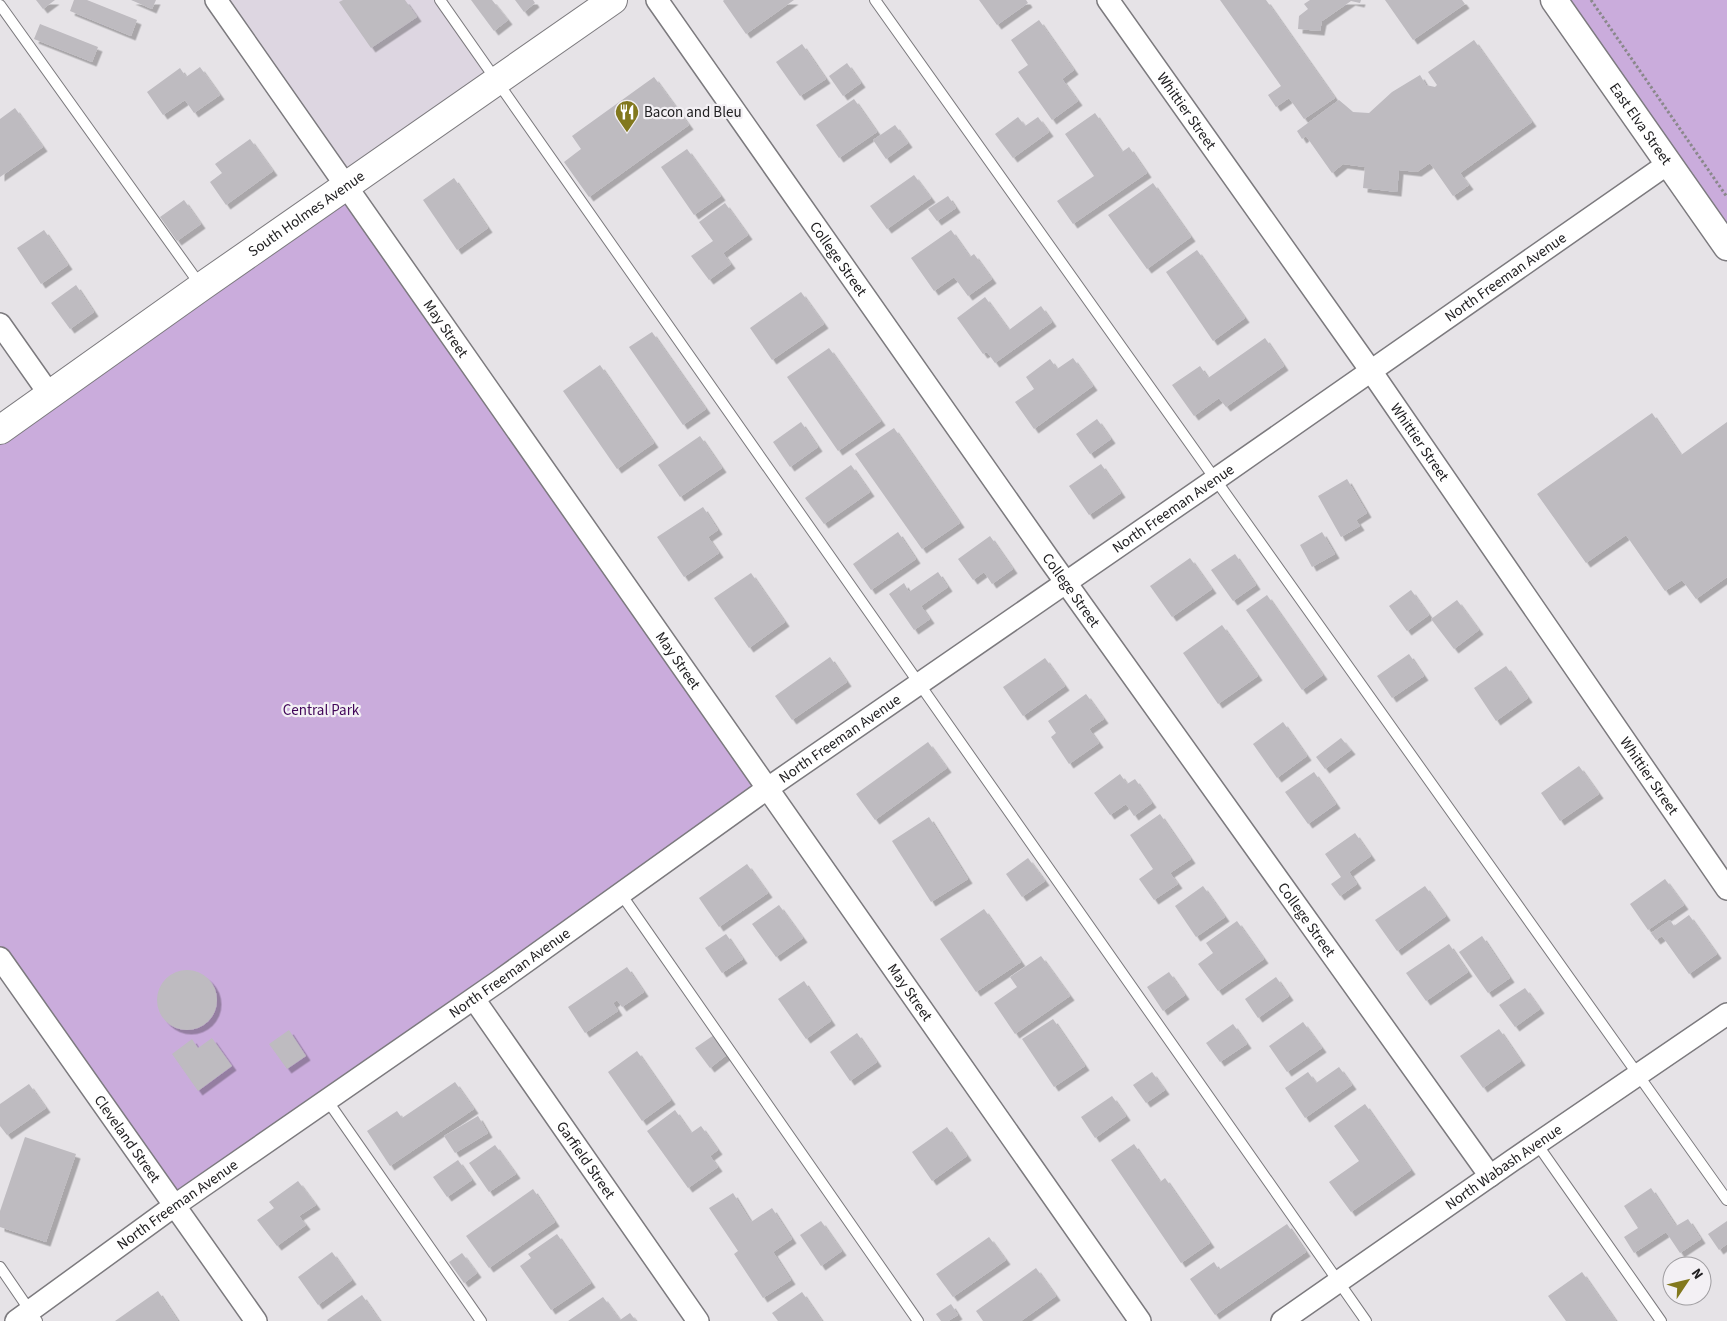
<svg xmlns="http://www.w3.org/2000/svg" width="1727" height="1321" viewBox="0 0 1727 1321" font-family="'Source Sans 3',sans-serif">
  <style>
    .built { fill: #ddd6e1 }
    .green { fill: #caacdc }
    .building { fill: #bebbc0; filter: url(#shadow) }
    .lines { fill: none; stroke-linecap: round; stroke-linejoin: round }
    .service-casing { stroke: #7c7a7e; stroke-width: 12 }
    .minor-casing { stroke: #7c7a7e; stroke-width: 24 }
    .tertiary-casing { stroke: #7c7a7e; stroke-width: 29 }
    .secondary-casing { stroke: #7c7a7e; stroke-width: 30 }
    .path { stroke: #8a888b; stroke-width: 3; stroke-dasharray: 2.5 2.5; stroke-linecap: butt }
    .service { stroke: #fff; stroke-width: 10 }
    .minor { stroke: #fff; stroke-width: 21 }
    .tertiary { stroke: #fff; stroke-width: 26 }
    .secondary { stroke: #fff; stroke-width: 28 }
    .labels { text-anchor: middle; stroke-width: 4.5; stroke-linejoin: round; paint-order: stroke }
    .poi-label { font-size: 15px; fill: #212022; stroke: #f3f0f4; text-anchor: start }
    .street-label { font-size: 15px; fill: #212022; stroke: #f3f0f4 }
    .park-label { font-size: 15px; fill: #410659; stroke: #f3f0f4 }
  </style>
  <defs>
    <filter id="shadow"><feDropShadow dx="4.5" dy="4.5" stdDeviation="0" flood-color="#0004"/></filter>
  </defs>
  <rect width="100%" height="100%" fill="#e6e3e7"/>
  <path class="built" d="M216,0H440L497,81L346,186Z"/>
  <g class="green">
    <path d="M1569,0H1727V246Z"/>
    <path d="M346,186L768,788L174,1206L0,958V431Z"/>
  </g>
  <g class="building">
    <path d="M36,0H55L43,9Z"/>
    <path d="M74,0H87L137,20L131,36L70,11Z"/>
    <path d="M131,0H156L152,9Z"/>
    <path d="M343,0H405L417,17L371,48L339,2Z"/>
    <path d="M471,0H492L508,20L494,31Z"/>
    <path d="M515,0H533L535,3L524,12Z"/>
    <path d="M724,0H794L746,34L723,1Z"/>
    <path d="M979,0H1026L1028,3L997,25Z"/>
    <path d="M1220,0H1266L1335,98L1304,119L1289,98L1276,107L1268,95L1281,86Z"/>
    <path d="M1310,0H1361L1360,3L1351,1L1322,21L1320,31L1298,29L1299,16L1308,9L1304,4Z"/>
    <path d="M1385,0H1462L1465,4L1413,40Z"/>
    <path d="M1039,20L1074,70L1062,79L1078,101L1052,120L1018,72L1028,65L1011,40Z"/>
    <path d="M40,24L98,47L92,62L34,39Z"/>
    <path d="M1474,40L1532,122L1460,173L1469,185L1453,196L1430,163L1417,172L1399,170L1397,192L1363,188L1365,167L1343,164L1332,173L1306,136L1302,139L1297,131L1339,100L1353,112L1369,113L1392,92L1420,75L1426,85L1435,87L1437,85L1428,72Z"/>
    <path d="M802,44L826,79L800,96L776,62Z"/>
    <path d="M847,63L861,83L843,96L829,76Z"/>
    <path d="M200,67L220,95L194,113L185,100L163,115L147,92L180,68L186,77Z"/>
    <path d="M654,77L689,125L589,197L564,162L581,149L572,136Z"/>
    <path d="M854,99L877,132L839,158L816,125Z"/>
    <path d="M15,108L43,147L0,177V119Z"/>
    <path d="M1095,113L1122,152L1129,147L1147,173L1073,224L1057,201L1094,176L1065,134Z"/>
    <path d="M1018,117L1025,126L1038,117L1049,132L1013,158L995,134Z"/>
    <path d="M895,125L908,143L886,159L873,140Z"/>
    <path d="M250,139L273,171L226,205L210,182L222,173L215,164Z"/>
    <path d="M687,149L721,196L694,215L661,167Z"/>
    <path d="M914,175L931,198L887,229L870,206Z"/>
    <path d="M454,178L488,228L457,250L423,200Z"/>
    <path d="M1153,183L1191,237L1147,269L1108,215Z"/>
    <path d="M948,196L956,208L937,221L928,209Z"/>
    <path d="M184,200L201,224L177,241L160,217Z"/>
    <path d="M725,203L748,235L723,253L731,264L709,280L691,256L713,241L699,222Z"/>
    <path d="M44,230L68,265L41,284L17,248Z"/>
    <path d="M951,230L970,257L974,254L992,279L968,296L954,277L934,291L911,258Z"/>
    <path d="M1197,250L1245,318L1213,341L1166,272Z"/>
    <path d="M76,285L94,312L70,329L51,303Z"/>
    <path d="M801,292L824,324L772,360L750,328Z"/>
    <path d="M985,297L1009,330L1041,306L1052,322L995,363L987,352L983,354L957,318Z"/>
    <path d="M652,332L706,409L683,425L629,347Z"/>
    <path d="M1265,338L1284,366L1226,407L1219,398L1194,416L1172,385L1200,366L1208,378Z"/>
    <path d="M829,348L881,421L838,451L787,377Z"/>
    <path d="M1073,358L1093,386L1034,429L1015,402L1034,389L1026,377L1050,359L1057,369Z"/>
    <path d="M600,365L654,443L617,469L563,391Z"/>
    <path d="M1652,413L1681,455L1727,422V577L1696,599L1682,580L1665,591L1626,535L1586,563L1537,494Z"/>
    <path d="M1097,419L1111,439L1090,454L1076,434Z"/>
    <path d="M801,422L818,447L790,467L773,442Z"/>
    <path d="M894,428L960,523L922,549L855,454Z"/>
    <path d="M700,436L722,468L680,497L658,465Z"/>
    <path d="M1101,464L1121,493L1089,515L1069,486Z"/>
    <path d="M851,465L870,492L824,524L805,498Z"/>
    <path d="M1347,479L1367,513L1356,520L1360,526L1341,537L1318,496Z"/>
    <path d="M703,507L718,530L708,537L719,553L684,577L657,537Z"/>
    <path d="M898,532L916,559L871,590L853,564Z"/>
    <path d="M1322,532L1335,554L1312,567L1300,545Z"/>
    <path d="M990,536L1013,569L992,584L984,572L973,580L958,559Z"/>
    <path d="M1235,554L1256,585L1233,601L1211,570Z"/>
    <path d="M1190,558L1212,589L1172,617L1150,586Z"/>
    <path d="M938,572L948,587L921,606L930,619L914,630L889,594L904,583L909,592Z"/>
    <path d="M751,573L785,622L749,648L714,598Z"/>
    <path d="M1411,590L1429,615L1407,631L1389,606Z"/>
    <path d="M1267,595L1323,675L1302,690L1246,610Z"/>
    <path d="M1457,600L1479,630L1454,649L1431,619Z"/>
    <path d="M1222,625L1258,676L1218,704L1183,653Z"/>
    <path d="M1409,654L1424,676L1392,698L1377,676Z"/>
    <path d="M830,657L847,682L792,720L775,696Z"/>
    <path d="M1045,658L1065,686L1023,716L1003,687Z"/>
    <path d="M1506,666L1528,698L1496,721L1474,688Z"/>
    <path d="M1086,694L1104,719L1089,729L1099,743L1069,764L1051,737L1056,733L1048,721Z"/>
    <path d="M1283,722L1307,756L1277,778L1253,744Z"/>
    <path d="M1341,738L1351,750L1325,769L1316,757Z"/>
    <path d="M928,742L947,768L875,820L856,794Z"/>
    <path d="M1579,766L1599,794L1560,821L1541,793Z"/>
    <path d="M1314,772L1336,804L1308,824L1285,792Z"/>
    <path d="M1120,774L1127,784L1135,779L1152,803L1134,816L1126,804L1110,815L1094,793Z"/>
    <path d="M1160,814L1191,859L1170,873L1178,884L1154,900L1139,879L1153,869L1130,835Z"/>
    <path d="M929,817L968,879L931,902L892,841Z"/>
    <path d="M1355,833L1371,856L1349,872L1357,884L1340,896L1331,884L1341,877L1325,854Z"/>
    <path d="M1028,858L1045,881L1022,897L1006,874Z"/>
    <path d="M747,864L768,893L719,927L699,898Z"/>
    <path d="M1665,879L1684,905L1648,930L1630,904Z"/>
    <path d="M1203,886L1225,917L1196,937L1175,906Z"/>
    <path d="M1425,886L1446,916L1397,951L1375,920Z"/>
    <path d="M779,905L803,938L776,957L752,924Z"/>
    <path d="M984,909L1021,962L976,992L940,939Z"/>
    <path d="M1689,915L1717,954L1689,974L1662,936L1656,940L1651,933L1670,920L1674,926Z"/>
    <path d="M1237,921L1264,959L1218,991L1198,964L1213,953L1206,943Z"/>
    <path d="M726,934L743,959L722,973L705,948Z"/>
    <path d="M1482,936L1510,978L1488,993L1459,952Z"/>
    <path d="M1449,944L1468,972L1426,1001L1406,973Z"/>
    <path d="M1041,956L1070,996L1015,1034L994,1003L1017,987L1010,977Z"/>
    <path d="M627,967L644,992L622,1007L617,1000L613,1003L618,1011L585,1033L568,1007Z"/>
    <circle cx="187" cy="1000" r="30"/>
    <path d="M1169,972L1185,995L1163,1011L1147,987Z"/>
    <path d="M1276,977L1289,996L1258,1018L1245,999Z"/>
    <path d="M804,981L831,1021L806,1039L778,999Z"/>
    <path d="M1525,988L1540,1009L1515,1027L1499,1005Z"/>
    <path d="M1053,1019L1085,1066L1054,1087L1022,1039Z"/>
    <path d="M1303,1022L1322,1048L1287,1072L1269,1046Z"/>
    <path d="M1233,1024L1247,1044L1220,1062L1206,1043Z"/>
    <path d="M1499,1029L1521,1061L1483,1088L1460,1056Z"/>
    <path d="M289,1030L306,1056L287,1069L269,1044Z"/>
    <path d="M857,1033L877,1062L850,1081L830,1052Z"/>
    <path d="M714,1035L728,1054L710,1068L695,1048Z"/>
    <path d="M212,1038L232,1066L198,1091L172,1054L192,1039L198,1048Z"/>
    <path d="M637,1051L671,1100L642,1121L608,1072Z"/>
    <path d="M1339,1067L1352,1085L1305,1118L1285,1088L1308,1072L1316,1083Z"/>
    <path d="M1152,1072L1165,1090L1146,1103L1133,1085Z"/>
    <path d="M455,1082L474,1109L390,1166L367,1131L397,1111L402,1118Z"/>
    <path d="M29,1084L46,1108L7,1135L0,1126V1104Z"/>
    <path d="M1112,1096L1126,1116L1095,1138L1081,1117Z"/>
    <path d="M1365,1104L1411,1170L1351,1212L1329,1182L1359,1161L1334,1126Z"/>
    <path d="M675,1110L691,1133L701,1126L718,1150L710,1156L718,1167L688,1188L647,1131Z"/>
    <path d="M478,1116L488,1133L455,1153L444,1136Z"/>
    <path d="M947,1127L967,1156L932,1181L912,1152Z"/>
    <path d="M25,1137L76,1154L46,1242L0,1227V1211Z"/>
    <path d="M1134,1144L1160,1182L1165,1178L1210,1243L1181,1263L1111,1160Z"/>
    <path d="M495,1145L516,1174L489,1192L469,1163Z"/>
    <path d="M458,1160L472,1180L447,1197L433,1177Z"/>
    <path d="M298,1181L316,1205L299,1216L306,1225L277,1246L257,1220L274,1208L269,1202Z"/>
    <path d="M1651,1188L1676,1226L1688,1219L1701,1239L1680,1253L1666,1232L1634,1253L1624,1237L1638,1228L1624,1206Z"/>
    <path d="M533,1189L555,1222L489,1268L466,1236Z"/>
    <path d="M733,1193L751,1222L772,1208L792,1239L773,1252L791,1280L763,1298L734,1254L738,1251L709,1208Z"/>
    <path d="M821,1221L842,1251L821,1266L800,1235Z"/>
    <path d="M1727,1221V1244L1719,1250L1708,1234Z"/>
    <path d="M1287,1224L1306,1252L1215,1315L1190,1279L1214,1262L1219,1270Z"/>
    <path d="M557,1234L591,1283L551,1310L520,1266L531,1258L528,1254Z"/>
    <path d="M989,1237L1006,1260L953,1297L936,1274Z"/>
    <path d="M332,1252L352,1280L318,1305L298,1277Z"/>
    <path d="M462,1253L477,1273L464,1283L449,1262Z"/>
    <path d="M1036,1268L1056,1296L1021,1321H983L976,1311Z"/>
    <path d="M1582,1272L1616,1321H1566L1548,1296Z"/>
    <path d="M158,1291L178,1321H115Z"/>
    <path d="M802,1292L822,1321H778L772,1313Z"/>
    <path d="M362,1295L380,1321H328L327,1320Z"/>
    <path d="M603,1297L620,1320L630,1313L636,1321H568Z"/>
    <path d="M951,1304L958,1315L948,1321H941L936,1314Z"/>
  </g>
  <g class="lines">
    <g class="service-casing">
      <g id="service">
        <path d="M440,0L1366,1321"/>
        <path d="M875,0L1727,1200"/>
        <path d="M0,5L201,286"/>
        <path d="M621,894L918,1321"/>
        <path d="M327,1100L481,1321"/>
        <path d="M1537,1144L1661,1321"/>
        <path d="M0,1267L37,1321"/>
      </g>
    </g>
    <g class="minor-casing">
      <g id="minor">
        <path id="s1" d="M216,0L1140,1321"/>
        <path id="s2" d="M657,0L1049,559L1490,1176"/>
        <path id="s3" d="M1108,0L1371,371L1727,889"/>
        <path d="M0,324L50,395"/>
        <path id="s4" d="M0,958L256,1321"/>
        <path id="s5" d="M474,999L698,1321"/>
        <path id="s6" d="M16,1321L174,1206L499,981L768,788L1216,479L1669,163"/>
        <path id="s7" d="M1282,1321L1513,1160L1727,1014"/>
      </g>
    </g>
    <g class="tertiary-casing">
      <g id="tertiary">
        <path id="s8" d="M1554,0L1727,247"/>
      </g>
    </g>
    <g class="secondary-casing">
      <g id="secondary">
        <path id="s9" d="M0,430L201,287L613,0"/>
      </g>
    </g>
    <path class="path" d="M1591,0L1727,197"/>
    <use href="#service" class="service"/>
    <use href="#minor" class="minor"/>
    <use href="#tertiary" class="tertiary"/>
    <use href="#secondary" class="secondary"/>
  </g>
  <defs>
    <g id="restaurant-pin" transform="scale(1.25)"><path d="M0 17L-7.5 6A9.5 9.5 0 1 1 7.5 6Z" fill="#82781d" stroke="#f3f0f4"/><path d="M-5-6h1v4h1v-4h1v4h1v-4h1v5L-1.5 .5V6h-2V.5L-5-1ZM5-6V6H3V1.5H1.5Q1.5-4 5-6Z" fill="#fff"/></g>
  </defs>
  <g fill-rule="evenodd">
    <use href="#restaurant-pin" x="627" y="112"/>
  </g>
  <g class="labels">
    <g class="poi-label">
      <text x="644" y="117">Bacon and Bleu</text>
    </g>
    <g class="street-label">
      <text dy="5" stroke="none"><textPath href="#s3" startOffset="136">Whittier Street</textPath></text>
      <text dy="5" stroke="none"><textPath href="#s8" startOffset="151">East Elva Street</textPath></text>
      <text dy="5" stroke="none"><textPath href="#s9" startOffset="375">South Holmes Avenue</textPath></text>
      <text dy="5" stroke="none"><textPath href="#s2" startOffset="316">College Street</textPath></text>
      <text dy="5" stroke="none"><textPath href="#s6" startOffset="1819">North Freeman Avenue</textPath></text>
      <text dy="5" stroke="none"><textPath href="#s1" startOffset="401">May Street</textPath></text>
      <text dy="5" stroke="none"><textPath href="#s3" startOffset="541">Whittier Street</textPath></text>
      <text dy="5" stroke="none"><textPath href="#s6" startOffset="1414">North Freeman Avenue</textPath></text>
      <text dy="5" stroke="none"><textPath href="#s2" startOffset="721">College Street</textPath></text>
      <text dy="5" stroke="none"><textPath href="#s1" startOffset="806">May Street</textPath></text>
      <text dy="5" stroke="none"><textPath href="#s6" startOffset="1009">North Freeman Avenue</textPath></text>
      <text dy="5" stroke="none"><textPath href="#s3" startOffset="946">Whittier Street</textPath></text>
      <text dy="5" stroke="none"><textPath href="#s2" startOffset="1126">College Street</textPath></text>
      <text dy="5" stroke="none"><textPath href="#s6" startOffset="604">North Freeman Avenue</textPath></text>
      <text dy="5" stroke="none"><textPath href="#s1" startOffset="1211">May Street</textPath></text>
      <text dy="5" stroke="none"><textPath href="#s4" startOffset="221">Cleveland Street</textPath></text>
      <text dy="5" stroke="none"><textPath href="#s5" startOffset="196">Garfield Street</textPath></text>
      <text dy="5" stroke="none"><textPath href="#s7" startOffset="270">North Wabash Avenue</textPath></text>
      <text dy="5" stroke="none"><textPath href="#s6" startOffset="199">North Freeman Avenue</textPath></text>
    </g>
    <g class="park-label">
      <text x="321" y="715">Central Park</text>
    </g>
  </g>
  <g transform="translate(1687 1281) rotate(55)"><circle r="24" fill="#f3f0f4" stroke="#9f9da0"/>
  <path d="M0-4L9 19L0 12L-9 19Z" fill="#82781d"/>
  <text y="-8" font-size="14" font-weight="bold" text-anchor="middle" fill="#212022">N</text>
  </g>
</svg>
